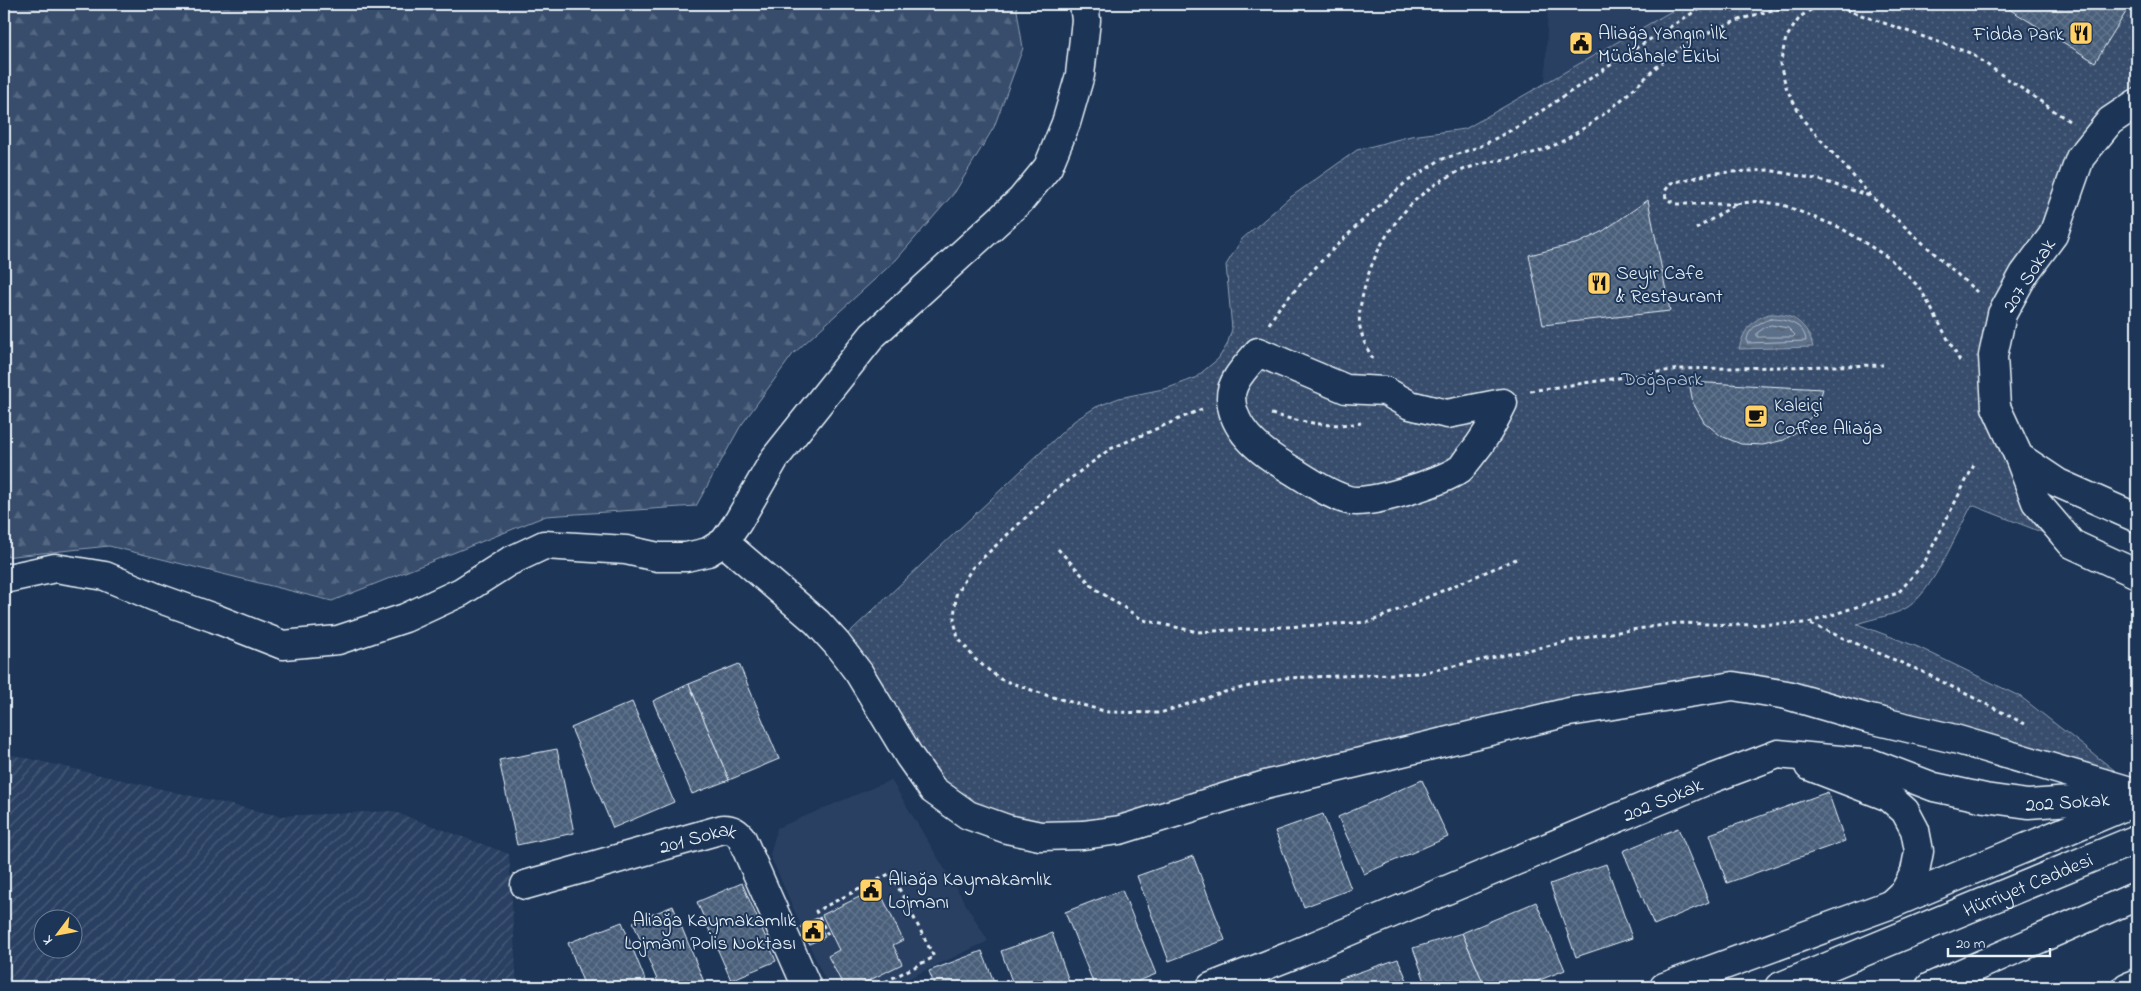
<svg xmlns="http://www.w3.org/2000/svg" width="2141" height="991" viewBox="0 0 2141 991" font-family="'Indie Flower',sans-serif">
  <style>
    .built { fill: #2a4162 }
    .industrial { fill: url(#industrial-furrows); fill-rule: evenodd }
    .forest { fill: url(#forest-firs); stroke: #909fb2 }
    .park { fill: url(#park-dots); stroke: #909fb2 }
    .water { fill: url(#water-ripples); stroke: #95a4b5 }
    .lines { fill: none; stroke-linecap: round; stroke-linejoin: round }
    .shore { stroke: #b0bdcc; stroke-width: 1 }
    .building { fill: url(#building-cross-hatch); stroke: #e8f1f8 }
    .pedestrian-casing { stroke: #e8f1f8; stroke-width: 31 }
    .minor-casing { stroke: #e8f1f8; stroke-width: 31 }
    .tertiary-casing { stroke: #e8f1f8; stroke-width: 31 }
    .trunk-casing { stroke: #e8f1f8; stroke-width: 31 }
    .path { stroke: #e8f1f8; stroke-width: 3; stroke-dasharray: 4 4; stroke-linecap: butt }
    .pedestrian { stroke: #1d3557; stroke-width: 28 }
    .minor { stroke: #1d3557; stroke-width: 28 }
    .tertiary { stroke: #1d3557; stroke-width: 28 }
    .trunk { stroke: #1d3557; stroke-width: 28 }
    .labels { text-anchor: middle; stroke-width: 4; stroke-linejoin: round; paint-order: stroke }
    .poi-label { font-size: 20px; fill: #e8f1f8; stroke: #1d3557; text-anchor: start }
    .street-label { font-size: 20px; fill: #e8f1f8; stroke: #1d3557 }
    .park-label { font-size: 20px; fill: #b3c0ce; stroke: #1d3557 }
  </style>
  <defs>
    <pattern id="industrial-furrows" width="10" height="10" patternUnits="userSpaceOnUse" patternTransform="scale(1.25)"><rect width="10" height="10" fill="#2a4162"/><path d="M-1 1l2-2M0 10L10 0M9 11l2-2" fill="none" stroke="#495d79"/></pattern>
    <pattern id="forest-firs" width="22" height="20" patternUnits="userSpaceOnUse" patternTransform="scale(1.25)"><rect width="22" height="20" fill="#374d6c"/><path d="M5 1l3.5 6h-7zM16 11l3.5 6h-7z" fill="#546782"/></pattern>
    <pattern id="park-dots" width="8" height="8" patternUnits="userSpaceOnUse" patternTransform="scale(1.25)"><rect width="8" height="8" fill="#374d6c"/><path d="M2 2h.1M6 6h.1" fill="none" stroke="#546782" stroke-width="1.8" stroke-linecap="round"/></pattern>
    <pattern id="water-ripples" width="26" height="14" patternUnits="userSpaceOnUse" patternTransform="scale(1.25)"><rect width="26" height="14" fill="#5d7089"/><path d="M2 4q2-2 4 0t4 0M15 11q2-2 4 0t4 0" fill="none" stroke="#505a66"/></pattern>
    <pattern id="building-cross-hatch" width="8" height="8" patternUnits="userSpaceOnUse" patternTransform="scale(1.25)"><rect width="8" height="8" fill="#495e7a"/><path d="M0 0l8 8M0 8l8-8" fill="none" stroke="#63768e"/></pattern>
  </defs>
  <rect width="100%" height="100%" fill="#1d3557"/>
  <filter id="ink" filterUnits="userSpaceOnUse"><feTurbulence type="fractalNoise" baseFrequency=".02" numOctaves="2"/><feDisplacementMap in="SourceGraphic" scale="10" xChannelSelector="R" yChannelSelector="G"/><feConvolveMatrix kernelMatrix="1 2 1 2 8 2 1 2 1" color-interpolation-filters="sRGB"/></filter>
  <g filter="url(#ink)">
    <g class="built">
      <path d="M1548,4H1684L1545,83Z"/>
      <path d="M891,780L988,941L890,987H828L770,855L777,828Z"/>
    </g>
    <path class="industrial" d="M4,753L280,816L392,811L509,854L517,987H4ZM42,918H72V948H42Z"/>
    <path class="forest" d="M4,4H1016L1023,48L994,127L955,192L896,260L793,354L740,427L696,506L546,516L332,601L109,546L4,557Z"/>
    <path class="park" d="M1684,4H2137V103L2110,121L2024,274L1996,407L2072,544L1972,505C1957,532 1933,591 1908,607C1894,616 1873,618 1857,624L1918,647L2021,697L2137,788L1733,686L1083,835L968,815L837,644L1074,421L1096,407L1119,398L1168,388L1195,378L1218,359L1227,345L1232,329L1226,265L1242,239L1288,199L1357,150L1411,136L1465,129Z"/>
    <path class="water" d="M1769,314C1793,313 1808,324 1813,347L1739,349C1743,331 1751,320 1769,314Z"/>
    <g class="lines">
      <g class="shore">
        <path d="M1771,319C1785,319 1805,324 1806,341L1747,343C1746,330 1759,322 1771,319Z"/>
        <path d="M1771,325L1788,328L1795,335L1793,337H1757V333L1764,328Z"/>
      </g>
    </g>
    <g class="building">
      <path d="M2001,4H2131L2095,62Z"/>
      <path d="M1648,200L1670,311L1543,325L1529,255L1579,243L1603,231Z"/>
      <path d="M1689,382L1823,389L1816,410L1802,428L1784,440L1763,445L1741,444L1721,436L1704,422L1693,403Z"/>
      <path d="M739,664L779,759L729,780L689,684Z"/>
      <path d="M689,684L729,780L692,794L653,701Z"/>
      <path d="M632,702L674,802L613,828L571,728Z"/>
      <path d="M557,749L574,833L517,845L499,760Z"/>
      <path d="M1422,780L1448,837L1364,874L1338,817Z"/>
      <path d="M1828,792L1845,841L1727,883L1710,834Z"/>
      <path d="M1323,814L1351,889L1304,907L1275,831Z"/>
      <path d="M1678,828L1709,902L1654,925L1623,851Z"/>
      <path d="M1193,856L1225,940L1169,961L1137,876Z"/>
      <path d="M1606,864L1632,938L1576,957L1550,884Z"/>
      <path d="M742,883L776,961L731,980L697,902Z"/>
      <path d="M878,888L903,940L893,945L902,964L856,987H844L828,956L839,950L822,915Z"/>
      <path d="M1122,890L1156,974L1124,987H1095L1065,912Z"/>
      <path d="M1536,902L1565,970L1522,987H1485L1462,933Z"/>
      <path d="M673,906L706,987H660L633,922Z"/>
      <path d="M817,918L825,937L809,944L801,926Z"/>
      <path d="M622,922L648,987H585L568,943Z"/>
      <path d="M1052,933L1071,987H1014L1001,951Z"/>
      <path d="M1462,933L1485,987H1427L1413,948Z"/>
      <path d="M982,951L996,987H935L929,971Z"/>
      <path d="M1398,959L1410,987H1341L1339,979Z"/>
      <path d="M552,981L554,987H537Z"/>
    </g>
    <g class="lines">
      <g class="pedestrian-casing">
        <path id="pedestrian" d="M1258,352L1346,389L1385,391L1410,405L1447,414L1503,403C1492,425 1485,439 1469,458C1466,461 1463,467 1460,469C1442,482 1368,506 1348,500C1325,493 1305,478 1285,466C1259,451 1232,429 1231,397C1231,380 1248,365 1258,352Z"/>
      </g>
      <g class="minor-casing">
        <g id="minor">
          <path d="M2137,103L2110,121L2080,158L2053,235L2024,274L2002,314L1993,356L1996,407L2019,457L2058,483L2137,518"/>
          <path d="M2019,457L2036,502L2072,544L2137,574"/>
          <path d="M724,542L817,622L837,644L859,673L909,756L933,790L968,815L1007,829L1040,836L1083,835L1120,830L1265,785L1569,712L1733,686L1787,695L1866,718L1955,739L2137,793"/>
          <path d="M4,579L55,568L105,576L155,597L214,618L283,645L338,640L405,618L461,592L508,562L544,545L626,550L658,557H686L708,552L724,542L738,522L775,458L873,335L1021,200L1048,167L1066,123L1080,75L1086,20L1084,4"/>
          <path d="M1809,766L1889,797L1905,811L1915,830L1919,851L1915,872L1905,891L1892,903"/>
          <path id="s1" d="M525,885L723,829C731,829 737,831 742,839L807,987"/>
          <path id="s2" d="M1211,987L1290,956L1703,782L1778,754L1871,763L1934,787L1985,798L2028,804L2129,797"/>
          <path d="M1664,987L1889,905L2130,804"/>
        </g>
      </g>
      <g class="tertiary-casing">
        <path id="tertiary" d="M2127,987L2137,983"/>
      </g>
      <g class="trunk-casing">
        <g id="trunk">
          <path id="s3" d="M1779,987L2137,839"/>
          <path d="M1930,987L2137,896"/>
        </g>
      </g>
      <g class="path">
        <path d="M1806,4L1838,7L1970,53L2069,121"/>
        <path d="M1818,5L1800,17L1786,38L1780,64L1787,90L1804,121L1872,197L1977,292"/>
        <path d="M1736,204H1676L1666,199L1665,191L1671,183L1714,173L1769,170L1820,180L1870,196"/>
        <path d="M1696,229L1736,204L1758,201L1783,205L1841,228L1889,258L1920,288L1961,363"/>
        <path d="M1269,324L1279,308L1325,257L1363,220L1405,183L1440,160L1481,146L1519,126L1636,48L1707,4"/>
        <path d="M1373,359C1367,349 1362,338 1360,327C1358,314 1361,302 1364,290C1377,235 1416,185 1471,167C1505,156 1533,159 1568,138C1590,125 1612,109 1631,91C1644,80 1654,68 1667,58C1704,29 1754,13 1799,4"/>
        <path d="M1530,391L1679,369L1883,365"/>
        <path d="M1202,409L1110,449L1055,490L972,568L956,595L954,620L958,638L976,660L1000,679L1049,696L1108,712L1160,713L1221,693L1283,678L1421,673L1598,635L1677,623L1738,625L1808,623"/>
        <path d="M1271,414C1302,422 1329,428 1361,423"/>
        <path d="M1974,465L1924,563L1898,593L1808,623L1923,672L2027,725"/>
        <path d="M1058,549L1094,588L1143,620L1198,632L1370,622L1516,559"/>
        <path d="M828,935L816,911L891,873L934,957L875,987"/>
      </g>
      <use href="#pedestrian" class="pedestrian"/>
      <use href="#minor" class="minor"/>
      <use href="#tertiary" class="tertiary"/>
      <use href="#trunk" class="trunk"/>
    </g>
  </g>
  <defs>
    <g id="restaurant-square" transform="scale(1.25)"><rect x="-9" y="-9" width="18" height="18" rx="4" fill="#ffd166" stroke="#1d3557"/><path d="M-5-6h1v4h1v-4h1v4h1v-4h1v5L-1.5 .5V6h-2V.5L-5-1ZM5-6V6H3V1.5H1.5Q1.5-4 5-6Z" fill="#111"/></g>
    <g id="civic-square" transform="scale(1.25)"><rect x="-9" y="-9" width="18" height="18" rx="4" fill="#ffd166" stroke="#1d3557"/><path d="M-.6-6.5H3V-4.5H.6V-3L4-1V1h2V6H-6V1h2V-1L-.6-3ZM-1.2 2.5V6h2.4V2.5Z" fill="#111"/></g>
    <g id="cafe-square" transform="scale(1.25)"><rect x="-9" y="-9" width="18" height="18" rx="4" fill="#ffd166" stroke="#1d3557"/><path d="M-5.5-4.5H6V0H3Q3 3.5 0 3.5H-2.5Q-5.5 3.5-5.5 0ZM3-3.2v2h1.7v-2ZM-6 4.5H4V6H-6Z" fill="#111"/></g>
  </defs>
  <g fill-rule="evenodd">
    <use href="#restaurant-square" x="2081" y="33"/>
    <use href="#civic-square" x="1581" y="43"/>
    <use href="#restaurant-square" x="1599" y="283"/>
    <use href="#cafe-square" x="1756" y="416"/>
    <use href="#civic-square" x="871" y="890"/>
    <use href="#civic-square" x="813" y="931"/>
  </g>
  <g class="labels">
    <g class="poi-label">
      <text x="1598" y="39">Aliağa Yangın İlk<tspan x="1598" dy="23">Müdahale Ekibi</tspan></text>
      <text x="2064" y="40" text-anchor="end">Fidda Park</text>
      <text x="1616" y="279">Seyir Cafe<tspan x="1616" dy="23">&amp; Restaurant</tspan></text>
      <text x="1774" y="411">Kaleiçi<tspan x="1774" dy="23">Coffee Aliağa</tspan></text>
      <text x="888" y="885">Aliağa Kaymakamlık<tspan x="888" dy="23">Lojmanı</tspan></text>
      <text x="796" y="926" text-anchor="end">Aliağa Kaymakamlık<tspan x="796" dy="23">Lojmanı Polis Noktası</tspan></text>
    </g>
    <g class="street-label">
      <text transform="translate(2028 275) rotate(-58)" y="7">207 Sokak</text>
      <text dy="7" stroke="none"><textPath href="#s2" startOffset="489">202 Sokak</textPath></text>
      <text dy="7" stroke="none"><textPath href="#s2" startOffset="909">202 Sokak</textPath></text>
      <text dy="7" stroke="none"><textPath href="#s1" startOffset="180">201 Sokak</textPath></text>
      <text dy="7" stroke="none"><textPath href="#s3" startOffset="269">Hürriyet Caddesi</textPath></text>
    </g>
    <g class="park-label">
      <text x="1662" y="385">Doğapark</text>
    </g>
  </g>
  <rect width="2141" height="991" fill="none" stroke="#1d3557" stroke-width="20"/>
  <rect x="10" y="10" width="2121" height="971" fill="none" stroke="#e8f1f8" stroke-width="2" filter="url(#ink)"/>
  <g transform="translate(58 934) rotate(238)"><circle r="24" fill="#1d3557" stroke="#6e8097"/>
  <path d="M0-4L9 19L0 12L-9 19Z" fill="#ffd166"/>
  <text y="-8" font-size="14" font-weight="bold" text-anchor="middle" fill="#e8f1f8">K</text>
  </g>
  <path d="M1948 948v8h102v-8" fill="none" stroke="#e8f1f8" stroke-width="2.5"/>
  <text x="1956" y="948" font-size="15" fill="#e8f1f8" stroke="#1d3557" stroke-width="4" paint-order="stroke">20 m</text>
</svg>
